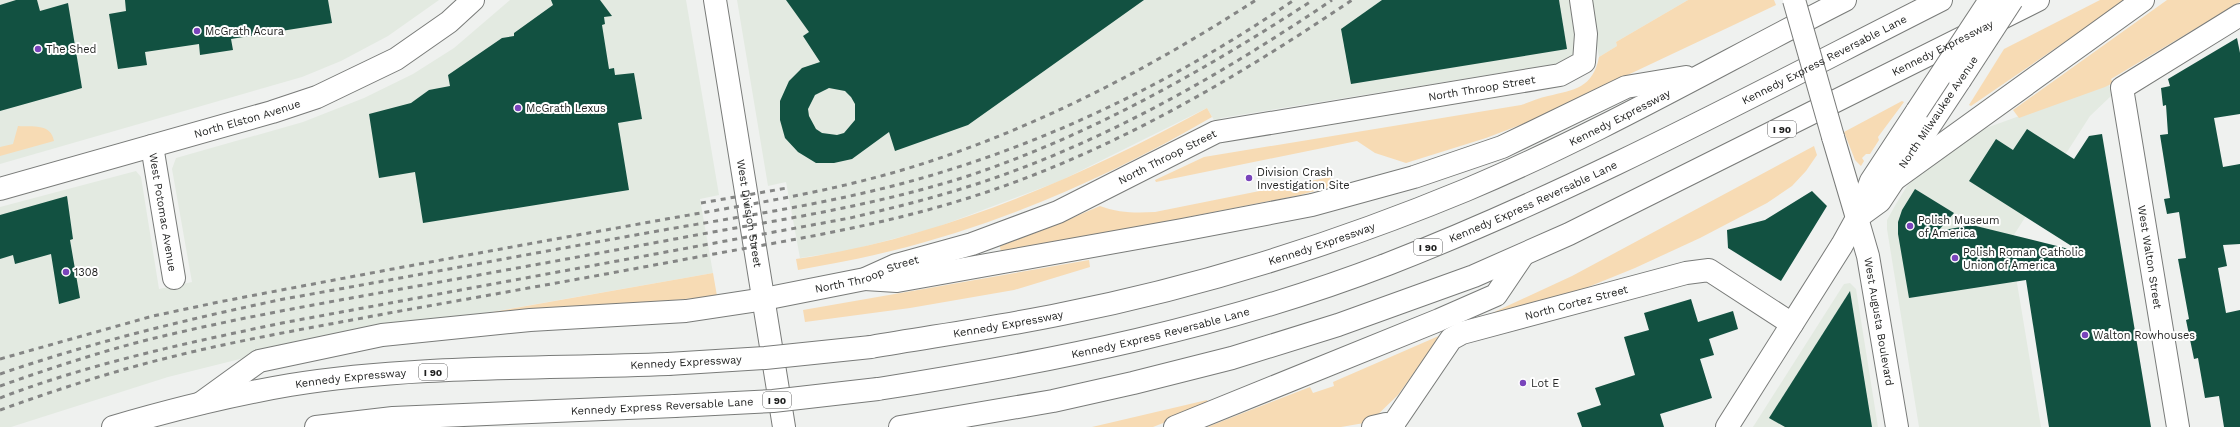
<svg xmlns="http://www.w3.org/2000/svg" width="2240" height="427" viewBox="0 0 2240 427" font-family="'Work Sans',sans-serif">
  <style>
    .built { fill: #e3eae1 }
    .green { fill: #f7dbb4 }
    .building { fill: #125141; fill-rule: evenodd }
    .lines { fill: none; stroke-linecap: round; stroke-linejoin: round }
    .minor-casing { stroke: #797b79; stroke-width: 24 }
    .major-casing { stroke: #797b79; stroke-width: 24 }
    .highway-casing { stroke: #797b79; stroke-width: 24 }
    .minor { stroke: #fff; stroke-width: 22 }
    .major { stroke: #fff; stroke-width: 22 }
    .highway { stroke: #fff; stroke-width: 22 }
    .rail { stroke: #858685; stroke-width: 3; stroke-dasharray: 5 5; stroke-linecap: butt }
    .major-bridge-casing { stroke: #797b79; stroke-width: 24; stroke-linecap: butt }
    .highway-bridge-casing { stroke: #797b79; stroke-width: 24; stroke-linecap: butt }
    .major-bridge { stroke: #fff; stroke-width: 22 }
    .highway-bridge { stroke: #fff; stroke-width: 22 }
    .poi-dot { fill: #7944bb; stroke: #fff; stroke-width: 1.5 }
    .labels { text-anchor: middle; stroke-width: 4; stroke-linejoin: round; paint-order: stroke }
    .shield { fill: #fff; stroke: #626262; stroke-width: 1 }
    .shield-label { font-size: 10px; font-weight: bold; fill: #1e1f1e }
    .poi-label { font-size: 11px; fill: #1e1f1e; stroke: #fff; text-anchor: start }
    .street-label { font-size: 11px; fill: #1e1f1e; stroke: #fff }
  </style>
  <rect width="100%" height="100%" fill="#eff1ef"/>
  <g class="built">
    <path d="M0,0H439L388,36L341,61L302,77L0,164Z"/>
    <path d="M510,0H686L719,195L700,199L713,273L280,349L168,377L11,427H0V207L136,171L141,177L159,289L192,282L172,169L176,158L303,122L364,98L413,74L454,48Z"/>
    <path d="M737,0H1569L1577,50L1575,57L1567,62L1221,118L1215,122L1207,108L1060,181L935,228L851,250L800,258L786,182L768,186Z"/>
    <path d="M1589,0H1688L1616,42L1617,46L1599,57Z"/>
    <path d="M2109,84L2111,96L2090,116L2010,241L2041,427H1919L1887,229V220L1896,204L1907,186L1927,167L1975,132Z"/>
    <path d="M1850,283L1856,289L1878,427H1753L1844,284Z"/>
  </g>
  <g class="green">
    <path d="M1688,0H1774L1776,5L1528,122L1486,138L1406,163L1375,153L1357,141L1156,182L1155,180L1204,157L1521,105C1530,102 1539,98 1548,96C1574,90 1593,88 1599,57L1617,46L1616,42Z"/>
    <path d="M2100,0H2126L1971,106L1969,105L2004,49Z"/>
    <path d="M2167,0H2240V2L2111,79L2113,83L2105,87L2019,118L2013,110Z"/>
    <path d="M1902,101L1904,102L1878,137L1879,140L1870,154H1866L1862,158L1864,161L1861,166L1855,160L1844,132Z"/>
    <path d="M1207,108L1212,117C1111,176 1004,223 891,251C860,259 829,264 798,270L796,259C941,238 1079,178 1207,108Z"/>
    <path d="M18,126C32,127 51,123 54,141L0,156V147L13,144Z"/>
    <path d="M1814,146L1817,155L1806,171L1792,186L1767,203L1700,238L1635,268L1561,298L1475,321L1572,276Z"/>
    <path d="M1330,177L1334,186L1300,195L1001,254L1000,246L1051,227L1100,206C1119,213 1135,213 1155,212Z"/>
    <path d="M1089,260L1090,267L1014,290L910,308L805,322L803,310Z"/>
    <path d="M713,273L717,296L504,316L493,312Z"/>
    <path d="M1441,335L1398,395L1370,422L1341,427H1207L1310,387L1313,393L1334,386L1333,382Z"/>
    <path d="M1207,400L1209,405L1153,427H1092Z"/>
  </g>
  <g class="building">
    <path d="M16,0H37L40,11L68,3L82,88L0,111V5Z"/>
    <path d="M125,0H328L332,23L231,39L233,50L200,55L199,44L145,52L147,65L118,69L109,14L126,11Z"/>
    <path d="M551,0H600L612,16L604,17L605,24L602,25L609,69L614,68L615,75L634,73L642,119L618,123L629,190L423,223L415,172L379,178L369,114L411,103L429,90L450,86L448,75L502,38L514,36V33L553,5Z"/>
    <path d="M786,0H1144L968,125L895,151L889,132L852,159L834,163H816L798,152L785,138L780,120V101L789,81L802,68L820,62L803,36L809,32ZM829,88L845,91L851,97L855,104V120L844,133L837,135L822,133L816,129L809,116L808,109L815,95Z"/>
    <path d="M1382,0H1559L1567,49L1351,84L1341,29Z"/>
    <path d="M2237,38L2240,53V114L2214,118L2223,167L2240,164V244L2223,245L2227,266L2218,268L2226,313L2240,310V427H2224L2219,396L2205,398L2198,358L2194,359L2186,320L2189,319L2178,259L2186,258L2179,212L2167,214L2164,199L2170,198L2160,135L2168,134L2166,105L2163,106L2161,88L2170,86L2168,79Z"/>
    <path d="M2027,129L2074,159L2089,136L2102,134L2151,427H2049L2026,280L1909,298L1898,234V222L1902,210L1915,189L1954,213L1938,231L1972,225L2081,252L1969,181L1996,139L2013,150Z"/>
    <path d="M1812,191L1827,206L1781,281L1728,248L1727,230L1765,220Z"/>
    <path d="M67,196L73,239L70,240L80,298L59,304L51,254L15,264L13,255L0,259V215Z"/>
    <path d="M1850,291L1872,427H1785L1769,418Z"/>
    <path d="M1691,299L1698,322L1733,311L1738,329L1709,339L1714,355L1700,359L1712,398L1660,414L1664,427H1582L1577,413L1601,405L1595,388L1635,375L1624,337L1649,330L1644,313Z"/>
  </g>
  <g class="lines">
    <g class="minor-casing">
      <g id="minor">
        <path id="s1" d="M152,146L174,278"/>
        <path id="s2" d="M1857,218L1868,256L1897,427"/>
        <path id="s3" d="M764,299L865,279L896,265L972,244L1058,212L1216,132L1560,75L1584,62L1586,34L1581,0"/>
        <path id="s4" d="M1392,426L1451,339L1462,333L1686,273L1709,270L1792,324"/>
        <path d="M1373,427L1386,424L1394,427"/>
        <path d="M2178,427L2122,88L2240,15"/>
      </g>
    </g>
    <g class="major-casing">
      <g id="major">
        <path id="s5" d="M715,0L784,427"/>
        <path id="s6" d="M0,189L272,112L317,97L396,59L449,22L473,0"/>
        <path d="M1858,217L1880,201L1960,80"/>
        <path d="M1727,427L1842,245L1857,218L1871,181L1917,111"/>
      </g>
    </g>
    <g class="highway-casing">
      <g id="highway">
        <path d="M1833,137L1857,218"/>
        <path d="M1892,181L2143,0"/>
        <path d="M865,279L897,281L1182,230L1312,205L1414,177L1502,147L1626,87L1686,77"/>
        <path id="s7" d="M871,347C935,336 999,327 1062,314C1199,287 1338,243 1466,190C1597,135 1719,64 1845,0"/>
        <path id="s8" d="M878,389C1051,362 1225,327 1388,264C1578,190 1759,92 1941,0"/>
        <path d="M201,403L259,361L382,335L530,320L686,311L764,299"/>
        <path id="s9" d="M113,427C171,410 231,395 290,385C414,365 543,369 668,364"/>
        <path d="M316,427L393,418L675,406"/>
        <path id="s10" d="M900,427L1053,401L1133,383L1232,358L1338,325L1474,276L1569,234L2038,0"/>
        <path d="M1175,427L1439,320L1496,295L1523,255"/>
      </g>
    </g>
    <use href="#minor" class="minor"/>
    <use href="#major" class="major"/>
    <use href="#highway" class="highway"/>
    <g class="rail">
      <path d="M701,203L787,188"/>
      <path d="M0,359L153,316L219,302C359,275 499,249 639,224C736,206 834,193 928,162C1044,124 1154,66 1256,0"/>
      <path d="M0,374C93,342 188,319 284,299C407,277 530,254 652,232C754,214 857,200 955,168C1075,130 1190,71 1294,0"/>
      <path d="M0,386C57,366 114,347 172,334C245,317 318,304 390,291C490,273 590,255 691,236C784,219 878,205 968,176C1091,135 1205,70 1313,0"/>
      <path d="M0,398C91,363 187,343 282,323L850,218C888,209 926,200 964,188C1096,147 1218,77 1332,0"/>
      <path d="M0,410C56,390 113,371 171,357C243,339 316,327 389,313C490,295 591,277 692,258C784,241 876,227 965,199C1104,156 1232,81 1352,0"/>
    </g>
    <g class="major-bridge-casing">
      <g id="major-bridge">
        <path d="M1960,80L2012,0"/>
        <path d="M1917,111L1990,0"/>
      </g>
    </g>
    <g class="highway-bridge-casing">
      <g id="highway-bridge">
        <path d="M1794,0L1833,137"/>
        <path d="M668,364L765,358L871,347"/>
        <path d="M675,406L773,401L878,389"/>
      </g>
    </g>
    <use href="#major-bridge" class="major-bridge"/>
    <use href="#highway-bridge" class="highway-bridge"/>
  </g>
  <g class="poi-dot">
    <circle cx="197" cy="31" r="4"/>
    <circle cx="38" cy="49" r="4"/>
    <circle cx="518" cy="108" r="4"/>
    <circle cx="1249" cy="178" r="4"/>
    <circle cx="1910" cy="226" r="4"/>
    <circle cx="1955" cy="258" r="4"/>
    <circle cx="66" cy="272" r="4"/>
    <circle cx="2085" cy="335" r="4"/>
    <circle cx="1523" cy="383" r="4"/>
  </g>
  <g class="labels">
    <g class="shield">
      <rect x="1768" y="121" width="28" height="16" rx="3"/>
      <rect x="1414" y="239" width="28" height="16" rx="3"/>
      <rect x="419" y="364" width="28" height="16" rx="3"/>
      <rect x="763" y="392" width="28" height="16" rx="3"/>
    </g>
    <g class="shield-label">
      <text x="1782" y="133">I 90</text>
      <text x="1428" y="251">I 90</text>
      <text x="433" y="376">I 90</text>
      <text x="777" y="404">I 90</text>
    </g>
    <g class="poi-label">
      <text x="205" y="35">McGrath Acura</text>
      <text x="46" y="53">The Shed</text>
      <text x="526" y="112">McGrath Lexus</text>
      <text x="1257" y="176">Division Crash<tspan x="1257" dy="13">Investigation Site</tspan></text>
      <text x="1918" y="224">Polish Museum<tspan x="1918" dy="13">of America</tspan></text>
      <text x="1963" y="256">Polish Roman Catholic<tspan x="1963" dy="13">Union of America</tspan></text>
      <text x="74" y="276">1308</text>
      <text x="2093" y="339">Walton Rowhouses</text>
      <text x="1531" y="387">Lot E</text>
    </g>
    <g class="street-label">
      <text dy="4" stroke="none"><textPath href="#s10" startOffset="1116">Kennedy Expressway</textPath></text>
      <text dy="4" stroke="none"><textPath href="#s8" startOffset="1008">Kennedy Express Reversable Lane</textPath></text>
      <text dy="4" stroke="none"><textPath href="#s3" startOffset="754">North Throop Street</textPath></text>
      <text transform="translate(1938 112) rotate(-56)" y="4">North Milwaukee Avenue</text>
      <text dy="4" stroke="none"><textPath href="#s6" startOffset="257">North Elston Avenue</textPath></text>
      <text dy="4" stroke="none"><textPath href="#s7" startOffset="787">Kennedy Expressway</textPath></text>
      <text dy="4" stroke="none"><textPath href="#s3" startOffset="430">North Throop Street</textPath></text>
      <text dy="4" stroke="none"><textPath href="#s8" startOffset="684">Kennedy Express Reversable Lane</textPath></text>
      <text dy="4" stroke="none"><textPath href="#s1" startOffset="67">West Potomac Avenue</textPath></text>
      <text dy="4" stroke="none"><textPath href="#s5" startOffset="216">West Division Street</textPath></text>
      <text dy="4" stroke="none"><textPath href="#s7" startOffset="463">Kennedy Expressway</textPath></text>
      <text transform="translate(2150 257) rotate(81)" y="4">West Walton Street</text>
      <text dy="4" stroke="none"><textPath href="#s3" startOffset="106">North Throop Street</textPath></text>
      <text dy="4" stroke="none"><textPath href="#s4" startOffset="236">North Cortez Street</textPath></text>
      <text dy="4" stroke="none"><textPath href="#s2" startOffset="106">West Augusta Boulevard</textPath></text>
      <text dy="4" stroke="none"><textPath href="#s7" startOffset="139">Kennedy Expressway</textPath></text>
      <text dy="4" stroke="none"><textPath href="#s8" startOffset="288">Kennedy Express Reversable Lane</textPath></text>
      <text transform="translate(686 362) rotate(-3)" y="4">Kennedy Expressway</text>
      <text dy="4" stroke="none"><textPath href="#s9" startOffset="243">Kennedy Expressway</textPath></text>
      <text transform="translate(662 406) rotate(-3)" y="4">Kennedy Express Reversable Lane</text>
    </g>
  </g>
</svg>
